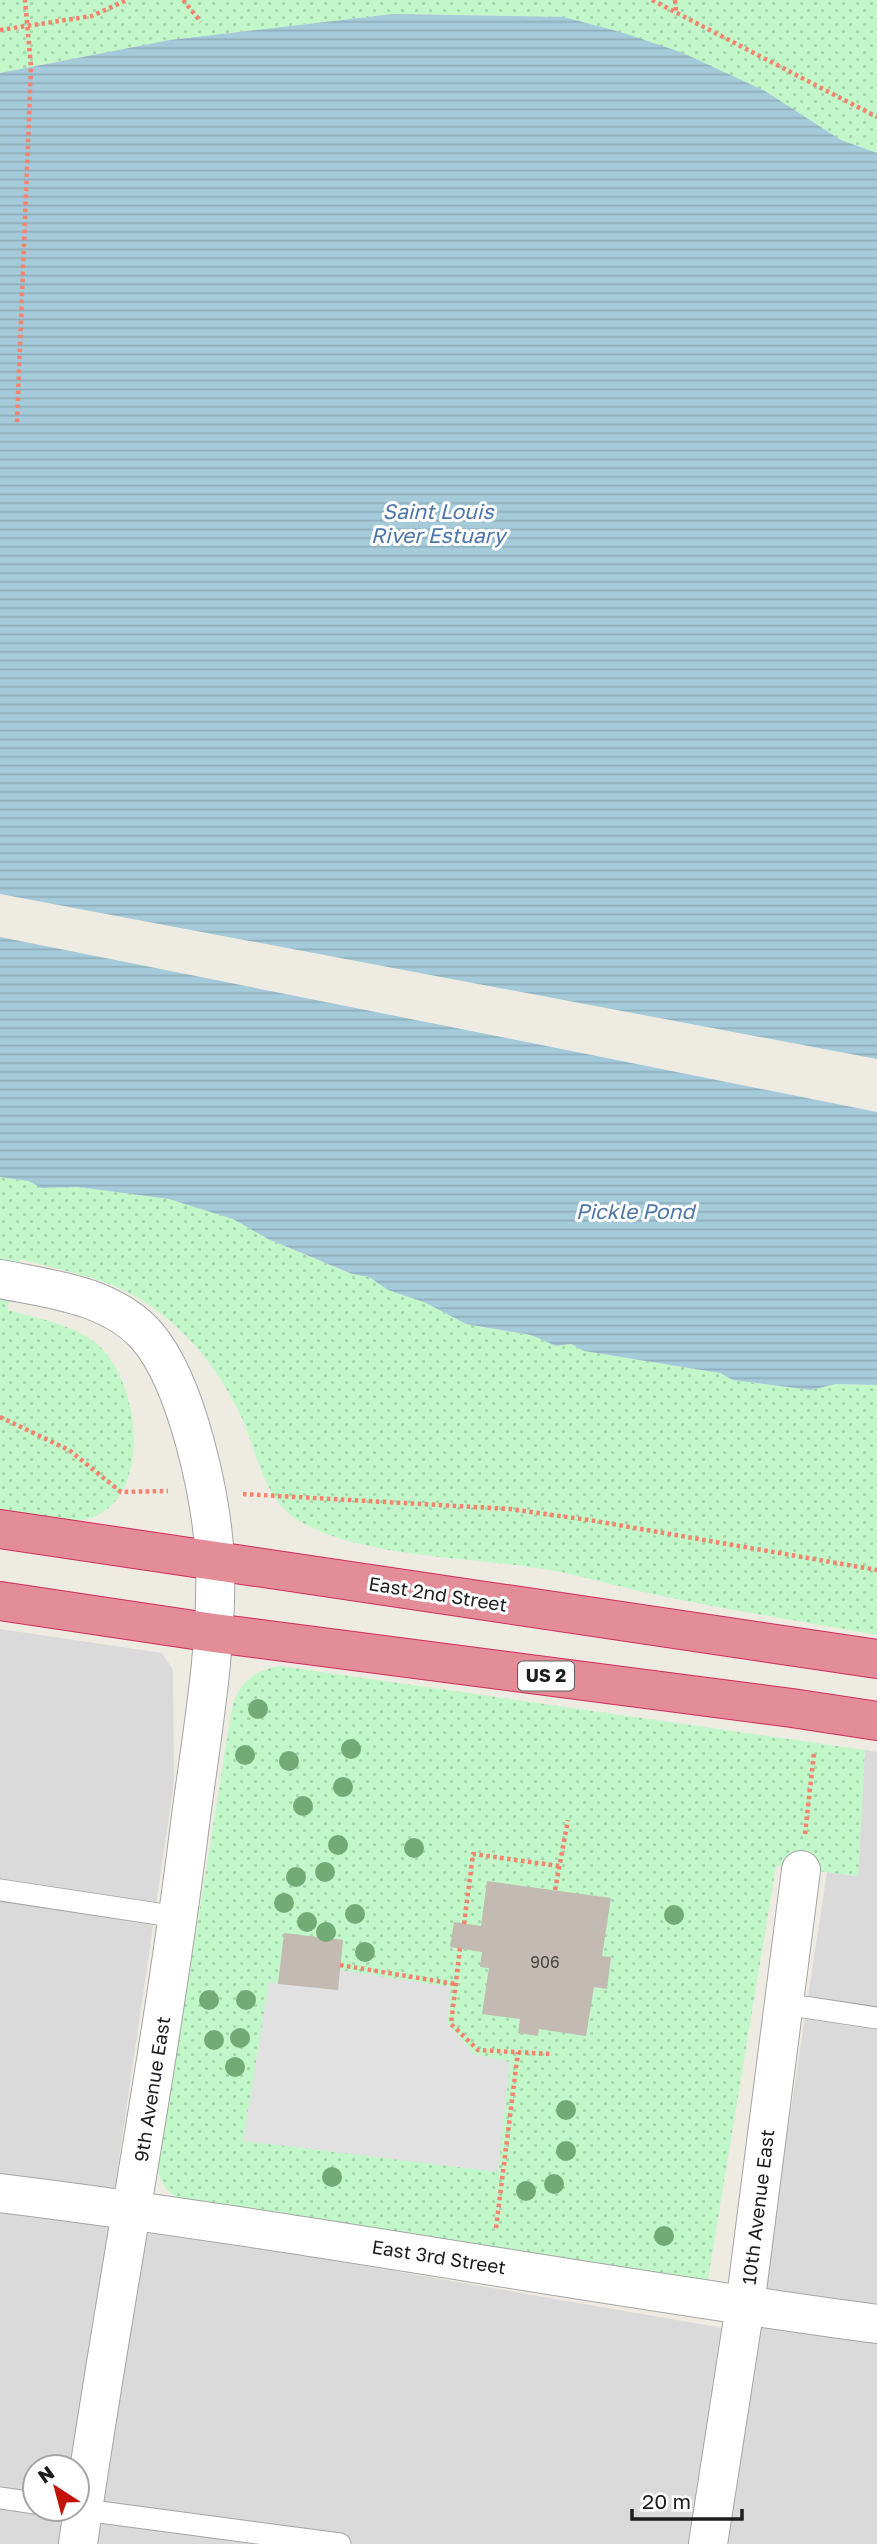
<svg xmlns="http://www.w3.org/2000/svg" width="877" height="2544" viewBox="0 0 877 2544" font-family="'Golos Text',sans-serif">
  <style>
    .residential { fill: #dbdada; fill-rule: evenodd }
    .park { fill: url(#park-dots) }
    .parking { fill: #e1e1e1 }
    .water { fill: url(#water-rules) }
    .building { fill: #c2bab3 }
    .lines { fill: none; stroke-linecap: round; stroke-linejoin: round }
    .lane-casing { stroke: #a4a4a4; stroke-width: 23 }
    .street-casing { stroke: #a4a4a4; stroke-width: 40 }
    .highway-casing { stroke: #d22a5a; stroke-width: 40 }
    .path { stroke: #f5836e; stroke-width: 4.5; stroke-dasharray: 3.5 3.5; stroke-linecap: butt }
    .lane { stroke: #fff; stroke-width: 21 }
    .street { stroke: #fff; stroke-width: 38 }
    .highway { stroke: #e38d99; stroke-width: 38 }
    .tree { fill: #73ab77 }
    .labels { text-anchor: middle; stroke-width: 6; stroke-linejoin: round; paint-order: stroke }
    .number-label { font-size: 16px; fill: #464442 }
    .shield { fill: #fff; stroke: #616161; stroke-width: 2 }
    .shield-label { font-size: 18px; font-weight: bold; fill: #1d1d1d }
    .street-label { font-size: 19px; fill: #1d1d1d; stroke: #fff }
    .water-label { font-size: 21px; font-style: italic; fill: #4d76a9; stroke: #fff }
  </style>
  <defs>
    <pattern id="park-dots" width="8" height="8" patternUnits="userSpaceOnUse" patternTransform="scale(1.75)"><rect width="8" height="8" fill="#c1f7c9"/><path d="M2 2h.1M6 6h.1" fill="none" stroke="#a5d3ac" stroke-width="1.8" stroke-linecap="round"/></pattern>
    <pattern id="water-rules" width="6" height="5" patternUnits="userSpaceOnUse" patternTransform="scale(1.75)"><rect width="6" height="5" fill="#a5cbda"/><path d="M0 2.5h6" fill="none" stroke="#8eaebb"/></pattern>
  </defs>
  <rect width="100%" height="100%" fill="#eeebe3"/>
  <path class="residential" d="M0,1629L162,1653L173,1670L174,1782L109,2228L302,2255L757,2334L827,1872L858,1876L865,1750L877,1752V2544H0ZM35,2467H77V2509H35Z"/>
  <g class="park">
    <path d="M0,0H877V153L841,140L765,91L624,33L564,17L393,14L170,40L0,73Z"/>
    <path d="M0,1177L28,1181L42,1188L78,1187L169,1199L233,1219L268,1239L351,1274L369,1277L388,1290L426,1303L466,1324L531,1335L556,1346L571,1344L584,1351L720,1373L733,1380L811,1390L836,1384L877,1385V1635C802,1621 727,1610 653,1594C616,1586 581,1575 544,1569C472,1557 364,1558 301,1522C262,1500 257,1450 240,1414C213,1357 166,1305 107,1283C79,1273 49,1267 20,1259L7,1310C34,1317 65,1323 89,1338C138,1368 156,1488 96,1516C68,1528 29,1516 0,1512Z"/>
    <path d="M280,1666L865,1750L858,1876L776,1866L708,2279L704,2281L186,2202C170,2194 162,2188 158,2170L232,1708C239,1683 254,1670 280,1666Z"/>
  </g>
  <path class="parking" d="M340,1970L451,1987L447,2023L474,2054L510,2062L498,2172L243,2141L269,1982L337,1990Z"/>
  <g class="water">
    <path d="M393,14L564,17L624,33L683,53L765,91L841,140L877,153V1059L0,894V73L170,40Z"/>
    <path d="M0,937L877,1112V1385L836,1384L811,1390L733,1380L720,1373L584,1351L571,1344L556,1346L531,1335L466,1324L426,1303L388,1290L369,1277L352,1274L268,1239L233,1219L169,1199L78,1187L42,1188L28,1181L0,1177Z"/>
  </g>
  <g class="building">
    <path d="M487,1881L611,1898L602,1956L611,1957L607,1989L594,1987L586,2036L539,2029L538,2036L518,2033L520,2019L482,2014L489,1968L480,1967L482,1952L450,1947L454,1922L481,1926Z"/>
    <path d="M284,1933L343,1940L338,1990L278,1984Z"/>
  </g>
  <g class="lines">
    <g class="lane-casing">
      <g id="lane">
        <path d="M0,1890L178,1917"/>
        <path d="M784,2004L877,2018"/>
        <path d="M0,2498L35,2503"/>
        <path d="M77,2509L340,2544"/>
      </g>
    </g>
    <g class="street-casing">
      <g id="street">
        <path d="M0,1279C50,1289 111,1295 147,1336C188,1384 212,1500 215,1561C218,1652 200,1743 189,1832C159,2071 112,2306 78,2544"/>
        <path d="M0,2193C293,2229 584,2285 877,2324"/>
        <path d="M708,2544L745,2306L801,1870"/>
      </g>
    </g>
    <g class="highway-casing">
      <g id="highway">
        <path d="M0,1529L877,1659"/>
        <path d="M0,1601L214,1633L792,1708L877,1721"/>
      </g>
    </g>
    <g class="path">
      <path d="M183,0L201,22"/>
      <path d="M652,0L877,117"/>
      <path d="M675,0L676,11"/>
      <path d="M0,30L92,16L127,0"/>
      <path d="M17,422L31,67L25,0"/>
      <path d="M0,1417L69,1450L121,1492L168,1491"/>
      <path d="M243,1494L510,1509L595,1521L877,1570"/>
      <path d="M805,1834L814,1753"/>
      <path d="M555,1890L568,1820"/>
      <path d="M464,1924L473,1854L559,1866"/>
      <path d="M460,1948L451,2024L478,2050L550,2054"/>
      <path d="M340,1965L455,1984"/>
      <path d="M496,2228L518,2052"/>
    </g>
    <use href="#lane" class="lane"/>
    <use href="#street" class="street"/>
    <use href="#highway" class="highway"/>
  </g>
  <g class="tree">
    <circle cx="258" cy="1709" r="10"/>
    <circle cx="351" cy="1749" r="10"/>
    <circle cx="245" cy="1755" r="10"/>
    <circle cx="289" cy="1761" r="10"/>
    <circle cx="343" cy="1787" r="10"/>
    <circle cx="303" cy="1806" r="10"/>
    <circle cx="338" cy="1845" r="10"/>
    <circle cx="414" cy="1848" r="10"/>
    <circle cx="325" cy="1872" r="10"/>
    <circle cx="296" cy="1877" r="10"/>
    <circle cx="284" cy="1903" r="10"/>
    <circle cx="355" cy="1914" r="10"/>
    <circle cx="674" cy="1915" r="10"/>
    <circle cx="307" cy="1922" r="10"/>
    <circle cx="326" cy="1932" r="10"/>
    <circle cx="365" cy="1952" r="10"/>
    <circle cx="209" cy="2000" r="10"/>
    <circle cx="246" cy="2000" r="10"/>
    <circle cx="240" cy="2038" r="10"/>
    <circle cx="214" cy="2040" r="10"/>
    <circle cx="235" cy="2067" r="10"/>
    <circle cx="566" cy="2110" r="10"/>
    <circle cx="566" cy="2151" r="10"/>
    <circle cx="332" cy="2177" r="10"/>
    <circle cx="554" cy="2184" r="10"/>
    <circle cx="526" cy="2191" r="10"/>
    <circle cx="664" cy="2236" r="10"/>
  </g>
  <g class="labels">
    <g class="number-label">
      <text x="545" y="1968">906</text>
    </g>
    <rect class="shield" x="518" y="1661.5" width="56" height="29" rx="5"/>
    <g class="shield-label">
      <text x="546" y="1682">US 2</text>
    </g>
    <g class="street-label">
      <text transform="translate(438 1594) rotate(9)" y="7">East 2nd Street</text>
      <text transform="translate(152 2089) rotate(-81)" y="7">9th Avenue East</text>
      <text transform="translate(758 2207) rotate(-83)" y="7">10th Avenue East</text>
      <text transform="translate(439 2257) rotate(9)" y="7">East 3rd Street</text>
    </g>
    <g class="water-label">
      <text x="438" y="519">Saint Louis<tspan x="438" dy="24">River Estuary</tspan></text>
      <text x="635" y="1219">Pickle Pond</text>
    </g>
  </g>
  <g transform="translate(56 2488) rotate(324)"><circle r="33" fill="#ffffff" stroke="#a5a5a5" stroke-width="2"/>
  <path d="M0-5L12 26L0 18L-12 26Z" fill="#c31207"/>
  <text y="-10" font-size="19" font-weight="bold" text-anchor="middle" fill="#1d1d1d">N</text>
  </g>
  <path d="M632 2509v10h110v-10" fill="none" stroke="#1d1d1d" stroke-width="3.5"/>
  <text x="642" y="2509" font-size="21" fill="#1d1d1d" stroke="#ffffff" stroke-width="5" paint-order="stroke">20 m</text>
</svg>
